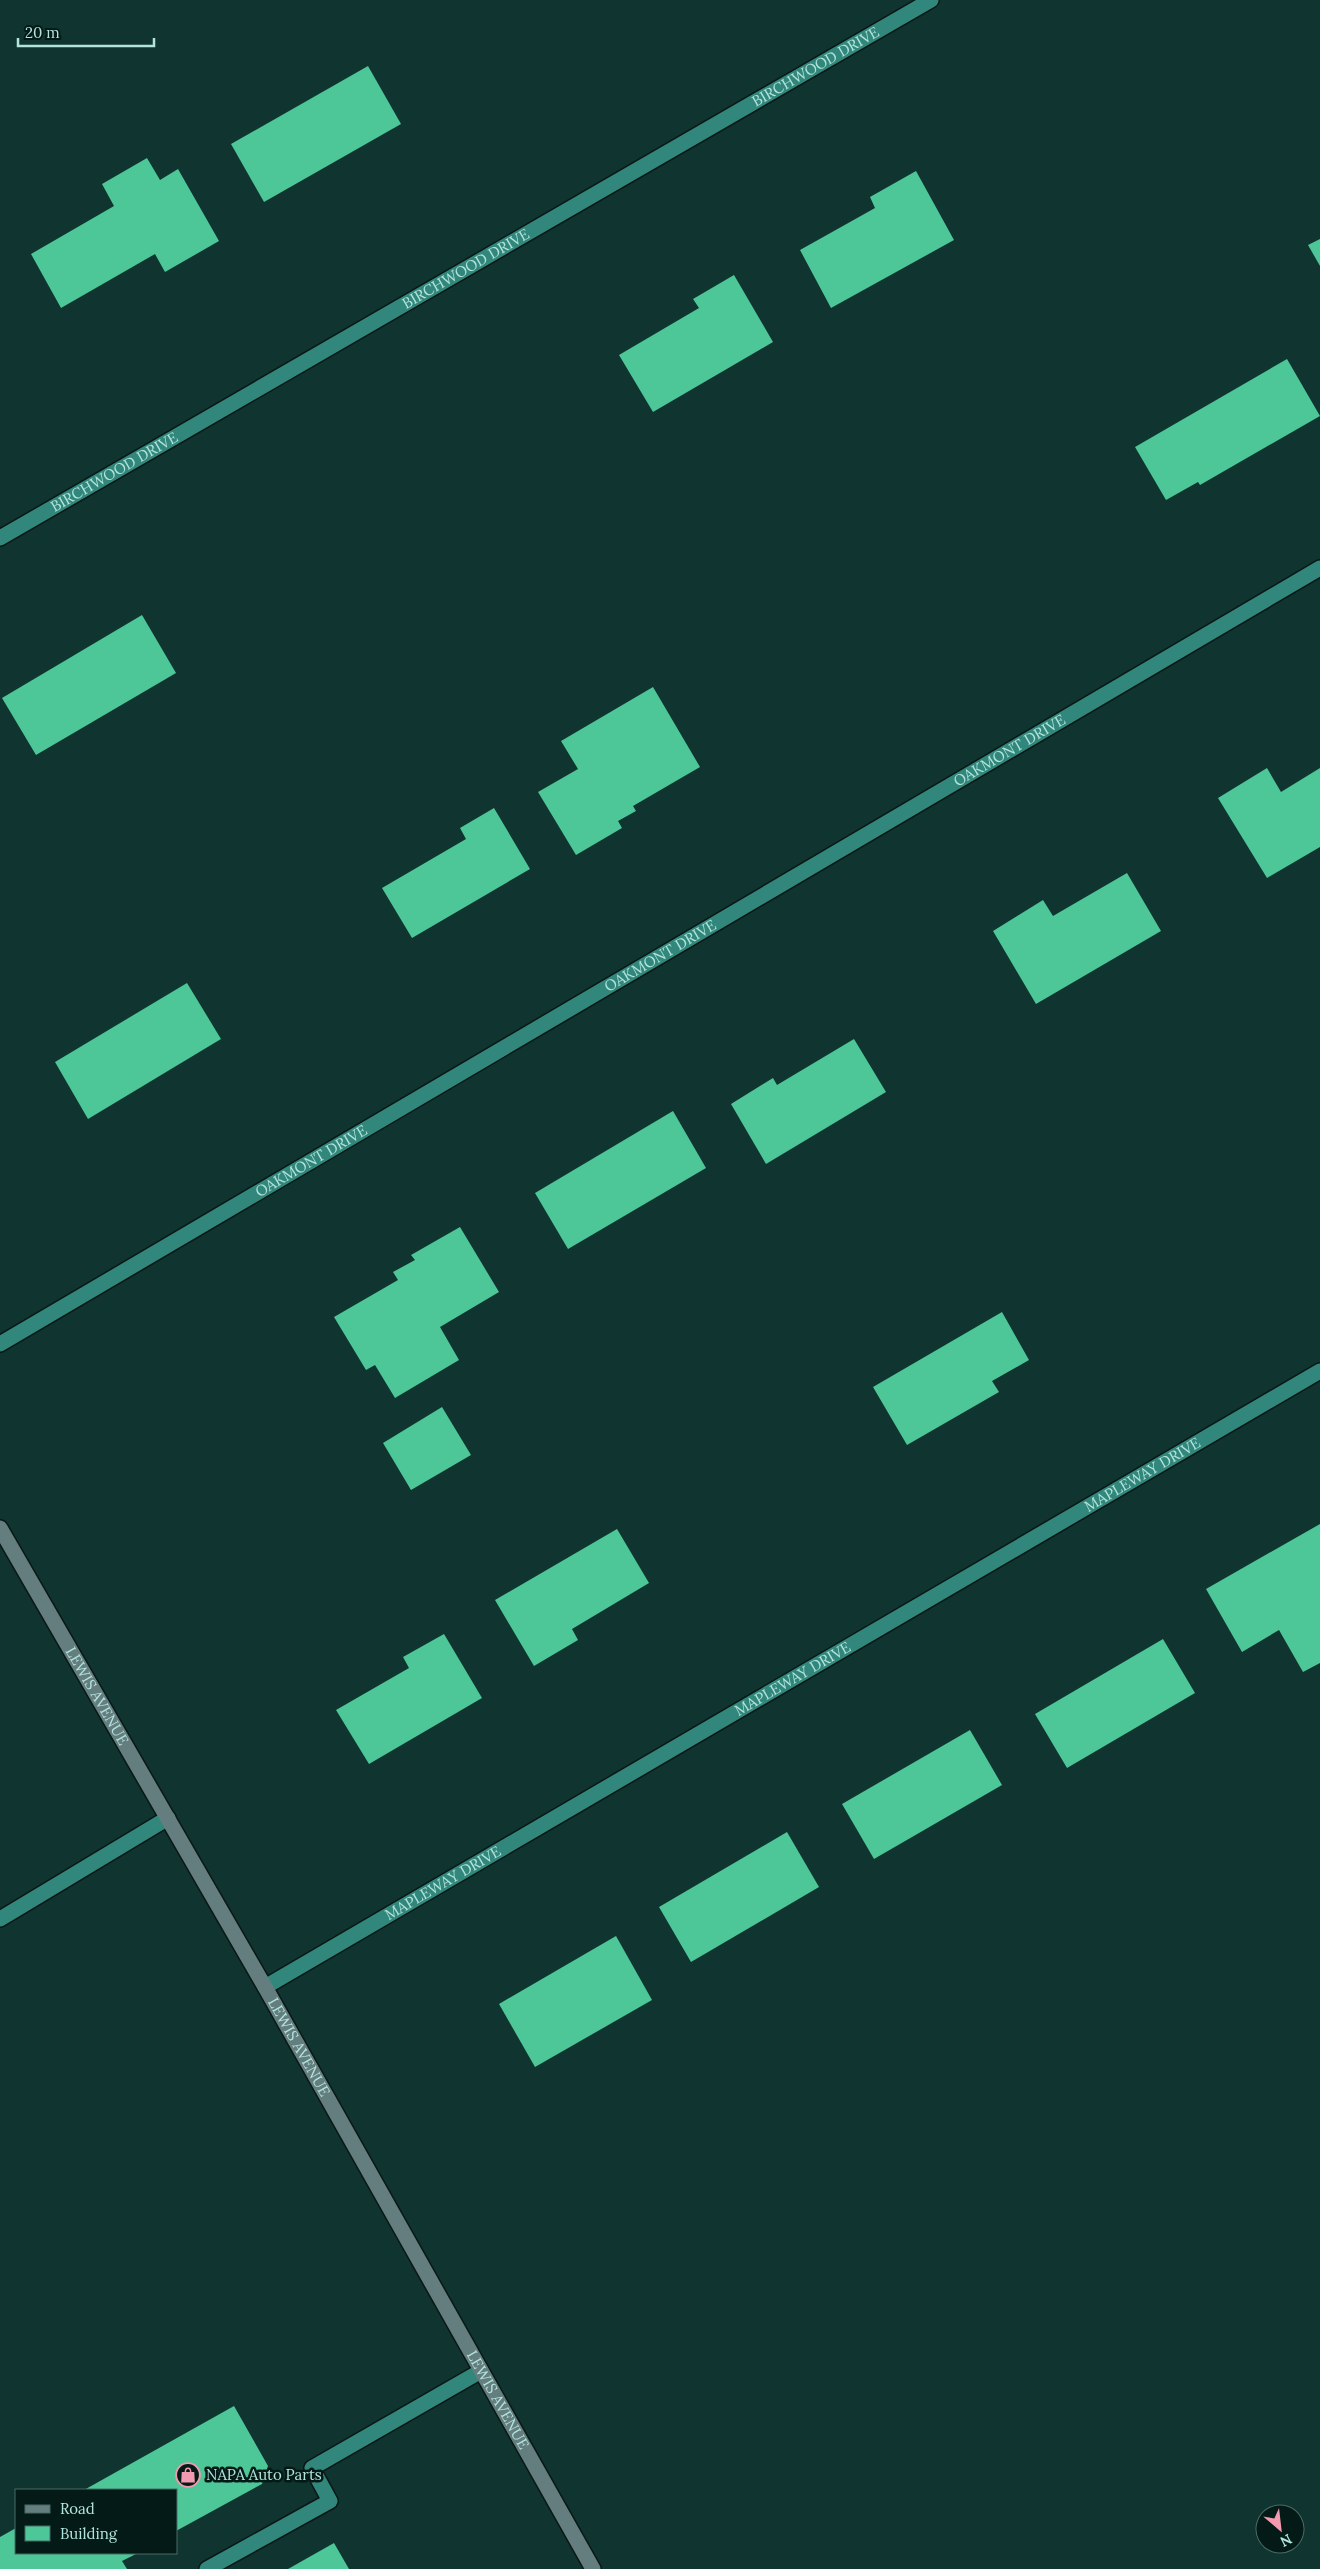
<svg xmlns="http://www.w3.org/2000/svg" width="1320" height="2569" viewBox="0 0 1320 2569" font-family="Lora,serif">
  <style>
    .building { fill: #4dc797 }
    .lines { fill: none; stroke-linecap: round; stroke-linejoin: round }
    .service-casing { stroke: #0a1816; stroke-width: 18 }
    .minor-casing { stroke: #0a1816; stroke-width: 18 }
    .secondary-casing { stroke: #0a1816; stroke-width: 18 }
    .service { stroke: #32877c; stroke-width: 15 }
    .minor { stroke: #32877c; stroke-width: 15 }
    .secondary { stroke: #647d7f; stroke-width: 15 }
    .labels { text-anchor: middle; stroke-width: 5; stroke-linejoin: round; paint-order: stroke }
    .street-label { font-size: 15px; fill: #b3e4dc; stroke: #031a17 }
    .poi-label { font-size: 15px; fill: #b3e4dc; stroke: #031a17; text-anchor: start }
  </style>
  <rect width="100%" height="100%" fill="#10342f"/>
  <g class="building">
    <path d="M368,66L401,124L264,202L231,144Z"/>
    <path d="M147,158L160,180L178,169L219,241L165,272L155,254L61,308L31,254L114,206L102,184Z"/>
    <path d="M916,171L954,240L831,308L800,250L875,208L870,197Z"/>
    <path d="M1320,239V266L1308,245Z"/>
    <path d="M734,275L773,342L653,412L619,355L699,308L693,299Z"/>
    <path d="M1287,359L1320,416L1200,485L1198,482L1166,500L1135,447Z"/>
    <path d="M142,615L176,673L36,755L2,698Z"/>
    <path d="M653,687L700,767L633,806L636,811L618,821L622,828L576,855L538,792L578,769L561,741Z"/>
    <path d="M1267,768L1281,792L1320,768V847L1267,878L1218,798Z"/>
    <path d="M494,808L530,869L412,938L382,888L466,839L460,828Z"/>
    <path d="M1127,873L1161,931L1036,1004L993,931L1043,900L1053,916Z"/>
    <path d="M187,983L221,1039L88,1119L55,1062Z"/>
    <path d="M854,1039L886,1092L766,1164L731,1104L773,1078L777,1085Z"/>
    <path d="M673,1111L706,1168L568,1249L535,1193Z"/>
    <path d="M460,1227L499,1292L440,1327L459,1360L395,1398L375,1365L366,1370L334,1317L398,1280L393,1272L415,1260L411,1255Z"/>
    <path d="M1002,1312L1029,1360L992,1381L999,1392L907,1445L873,1387Z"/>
    <path d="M442,1407L471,1455L411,1490L383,1443Z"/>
    <path d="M1320,1524V1663L1303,1672L1279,1630L1242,1652L1206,1589Z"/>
    <path d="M617,1529L649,1583L572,1629L578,1640L534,1666L495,1600Z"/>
    <path d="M444,1634L482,1698L369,1764L336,1710L409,1668L403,1657Z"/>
    <path d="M1163,1639L1195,1693L1067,1768L1035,1714Z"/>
    <path d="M970,1730L1002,1785L874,1859L842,1804Z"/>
    <path d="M787,1832L819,1887L691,1962L659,1907Z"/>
    <path d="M616,1936L652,2000L535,2067L499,2004Z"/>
    <path d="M234,2406L268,2466L262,2484L176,2531V2490H84Z"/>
    <path d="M16,2528V2553H138L122,2561L127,2569H0V2537Z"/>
    <path d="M334,2543L349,2569H288Z"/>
  </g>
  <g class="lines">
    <g class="service-casing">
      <g id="service">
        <path d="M0,1919L168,1818"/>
        <path d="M207,2569L330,2501L312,2468L481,2371"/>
      </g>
    </g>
    <g class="minor-casing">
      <g id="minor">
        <path id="s1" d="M0,538L931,0"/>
        <path id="s2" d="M0,1344L1320,568"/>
        <path id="s3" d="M265,1987L1320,1371"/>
      </g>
    </g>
    <g class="secondary-casing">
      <g id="secondary">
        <path id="s4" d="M0,1528L265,1987L593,2569"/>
      </g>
    </g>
    <use href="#service" class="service"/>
    <use href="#minor" class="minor"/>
    <use href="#secondary" class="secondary"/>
  </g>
  <defs>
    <g id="shop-ring" transform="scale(1.25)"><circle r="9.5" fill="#031a17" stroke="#f29aaf" stroke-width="1.5"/><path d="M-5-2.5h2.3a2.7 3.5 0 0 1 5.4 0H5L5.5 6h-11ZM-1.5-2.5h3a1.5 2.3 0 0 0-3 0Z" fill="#f29aaf"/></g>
  </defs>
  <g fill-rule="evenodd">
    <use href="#shop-ring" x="188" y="2475"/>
  </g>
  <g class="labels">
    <g class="street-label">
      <text dy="5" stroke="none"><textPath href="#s1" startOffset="942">BIRCHWOOD DRIVE</textPath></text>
      <text dy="5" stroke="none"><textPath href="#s1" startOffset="538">BIRCHWOOD DRIVE</textPath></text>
      <text dy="5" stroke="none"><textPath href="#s1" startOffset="132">BIRCHWOOD DRIVE</textPath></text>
      <text dy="5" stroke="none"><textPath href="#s2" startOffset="1171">OAKMONT DRIVE</textPath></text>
      <text dy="5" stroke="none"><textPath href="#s2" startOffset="766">OAKMONT DRIVE</textPath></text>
      <text dy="5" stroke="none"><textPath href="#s2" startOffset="361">OAKMONT DRIVE</textPath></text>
      <text dy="5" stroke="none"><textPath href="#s3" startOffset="1016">MAPLEWAY DRIVE</textPath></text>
      <text dy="5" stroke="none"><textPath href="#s3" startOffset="611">MAPLEWAY DRIVE</textPath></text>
      <text dy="5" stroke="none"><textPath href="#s4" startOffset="194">LEWIS AVENUE</textPath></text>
      <text dy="5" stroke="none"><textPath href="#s3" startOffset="206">MAPLEWAY DRIVE</textPath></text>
      <text dy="5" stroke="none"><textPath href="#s4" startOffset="599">LEWIS AVENUE</textPath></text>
      <text dy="5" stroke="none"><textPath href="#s4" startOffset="1004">LEWIS AVENUE</textPath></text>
    </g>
    <g class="poi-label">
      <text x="206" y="2480">NAPA Auto Parts</text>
    </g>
  </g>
  <rect x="15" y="2489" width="162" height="65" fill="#031a17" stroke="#496b66"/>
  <rect x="25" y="2505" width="25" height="8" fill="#647d7f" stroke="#496b66"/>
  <text x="60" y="2514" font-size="15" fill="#b3e4dc">Road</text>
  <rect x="25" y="2526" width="25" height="15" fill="#4dc797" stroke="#496b66"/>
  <text x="60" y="2539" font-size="15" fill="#b3e4dc">Building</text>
  <g transform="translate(1280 2529) rotate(152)"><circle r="24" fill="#031a17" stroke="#496b66"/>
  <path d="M0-4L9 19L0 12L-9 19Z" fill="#f29aaf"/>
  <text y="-8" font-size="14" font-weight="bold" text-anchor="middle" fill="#b3e4dc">N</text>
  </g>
  <path d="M18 38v8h136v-8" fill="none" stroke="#b3e4dc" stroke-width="2.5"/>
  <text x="25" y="38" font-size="15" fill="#b3e4dc" stroke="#031a17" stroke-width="4" paint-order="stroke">20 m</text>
</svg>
